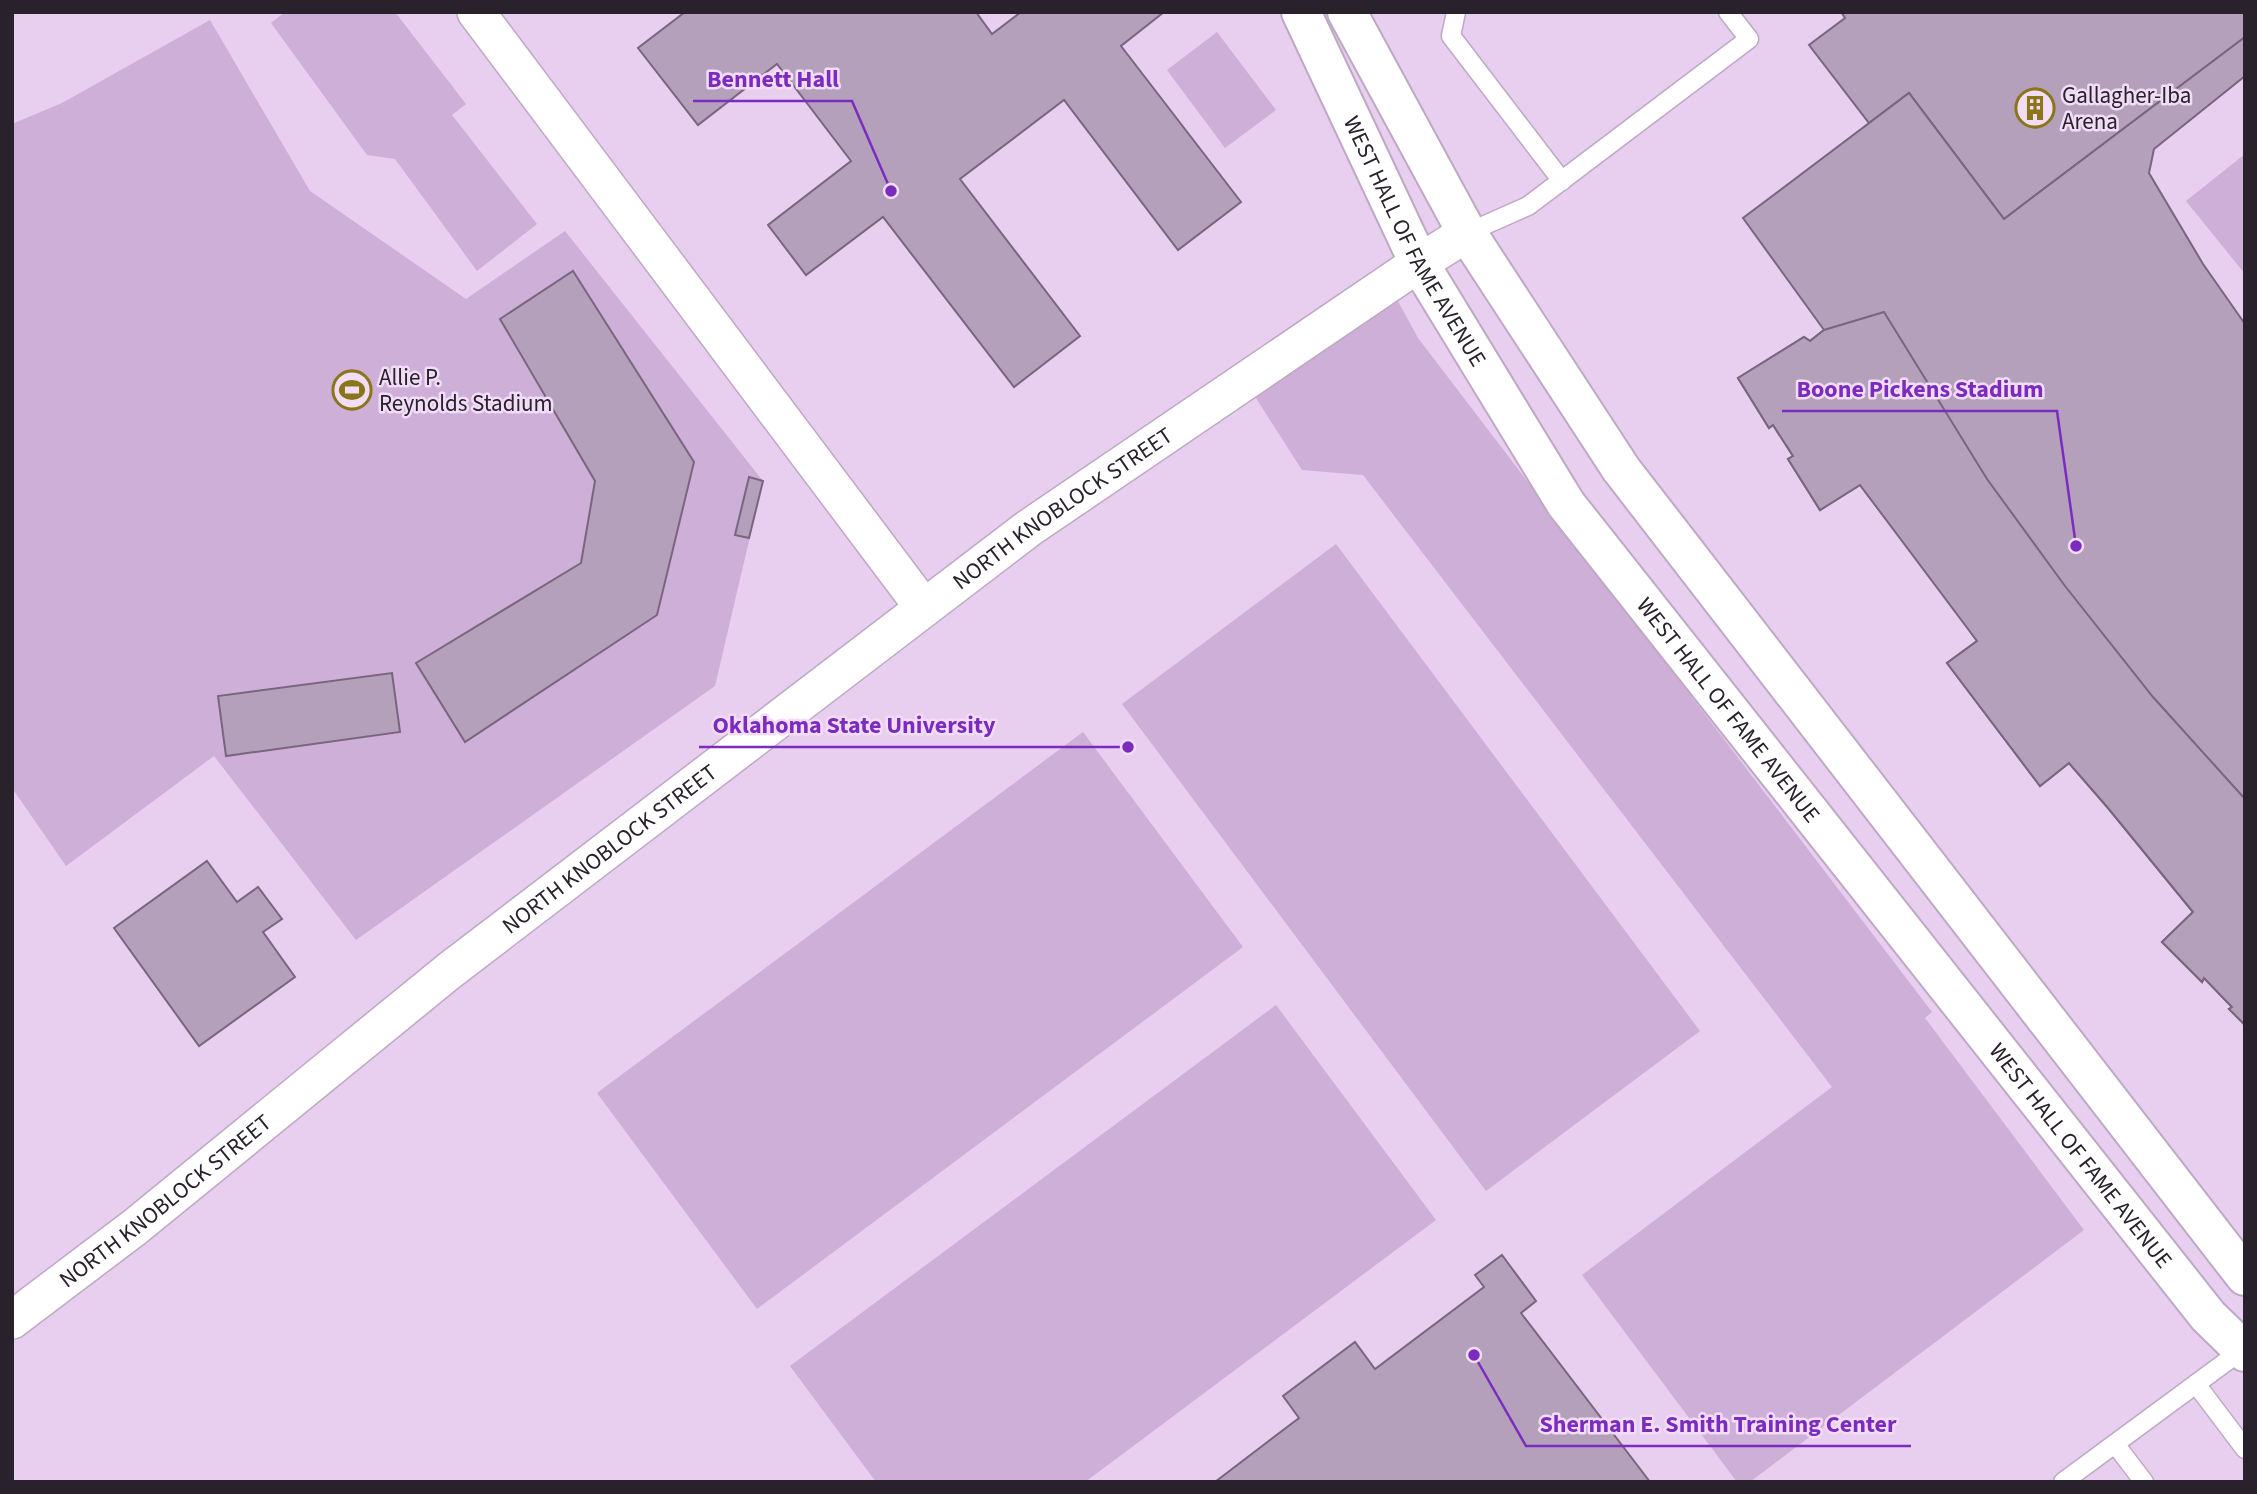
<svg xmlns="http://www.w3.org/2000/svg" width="2257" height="1494" viewBox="0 0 2257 1494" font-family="'Source Sans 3',sans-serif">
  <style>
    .built { fill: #e8ceef }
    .green { fill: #ceafd7 }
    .building { fill: #b4a0ba; stroke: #79667e; stroke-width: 2 }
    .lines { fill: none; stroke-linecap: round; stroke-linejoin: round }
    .lane-casing { stroke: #bea9c4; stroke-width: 21 }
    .street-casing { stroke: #bea9c4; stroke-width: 40 }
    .secondary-casing { stroke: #bea9c4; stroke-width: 42 }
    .lane { stroke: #fff; stroke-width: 18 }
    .street { stroke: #fff; stroke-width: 37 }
    .secondary { stroke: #fff; stroke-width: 38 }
    .labels { text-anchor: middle; stroke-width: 5; stroke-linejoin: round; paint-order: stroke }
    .poi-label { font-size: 23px; fill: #29212b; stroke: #f2ddf8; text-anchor: start }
    .street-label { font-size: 23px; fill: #29212b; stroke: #f2ddf8 }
    .leader { fill: none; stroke: #7b2cbf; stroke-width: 2.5 }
    .callout-dot { fill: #7b2cbf; stroke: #f2ddf8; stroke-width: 2.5 }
    .callout-label { font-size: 24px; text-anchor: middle; font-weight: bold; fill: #7b2cbf; stroke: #f2ddf8; stroke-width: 5; stroke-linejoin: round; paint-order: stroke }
  </style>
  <rect width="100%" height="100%" fill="#f2ddf8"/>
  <rect class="built" x="12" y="12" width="2233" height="1470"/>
  <g class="green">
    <path d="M285,12H395L466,104L452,115L537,224L477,271L395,159L367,155L271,23Z"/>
    <path d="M210,20L310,191L466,299L565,231L763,481L715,686L356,940L214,756L66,866L12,788V124L62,103Z"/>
    <path d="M1217,32L1276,110L1225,148L1167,70Z"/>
    <path d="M2245,154V274L2186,201Z"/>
    <path d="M1388,283L1418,338L1932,1012L1925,1018L2084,1230L1750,1482H1737L1582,1275L1832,1087L1363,475L1302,470L1245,381Z"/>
    <path d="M1336,544L1700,1031L1486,1191L1122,704Z"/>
    <path d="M1083,732L1243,947L757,1309L597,1093Z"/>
    <path d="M1276,1005L1436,1220L1085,1482H876L790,1366Z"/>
  </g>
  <g class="building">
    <path d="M685,12H976L992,34L1021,12H1164L1121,46L1241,202L1178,250L1064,100L960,179L1080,336L1014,387L883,217L806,275L768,225L851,161L777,64L698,125L638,48Z"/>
    <path d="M1841,12H2245V37L2004,219L1909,93L1869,123L1809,45L1845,18Z"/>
    <path d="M2245,37V76L2154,149L2149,173L2203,264L2245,324V1025L2229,1009L2232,1007L2204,978L2202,982L2162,942L2193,912L2108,808L2069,763L2040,786L1947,663L1977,641L1935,582L1860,485L1820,510L1788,459L1793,456L1773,425L1769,428L1738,378L1804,337L1810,341L1824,330L1743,218L1909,93L2004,219Z"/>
    <path d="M573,271L694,462L657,615L465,742L416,663L581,563L595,481L500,319Z"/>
    <path d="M1884,312L1987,479L2065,586L2153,697L2245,799V1025L2229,1009L2232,1007L2204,978L2202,982L2162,942L2193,912L2108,808L2069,763L2040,786L1947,663L1977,641L1860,485L1820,510L1788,459L1793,456L1773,425L1769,428L1738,378L1804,337L1810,341L1824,330Z"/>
    <path d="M749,477L763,481L749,538L735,535Z"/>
    <path d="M392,673L400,732L226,756L218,696Z"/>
    <path d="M207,861L237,902L258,887L282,919L263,932L295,977L199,1046L114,928Z"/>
    <path d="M1502,1255L1536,1301L1521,1313L1650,1482H1215L1299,1418L1283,1396L1355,1342L1375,1369L1484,1287L1475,1275Z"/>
  </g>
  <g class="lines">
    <g class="lane-casing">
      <g id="lane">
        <path d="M1456,12L1451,36L1562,181"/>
        <path d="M1467,233L1528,206L1749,39L1728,12"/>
        <path d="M2196,1384L2245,1449"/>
        <path d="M2115,1444L2144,1482"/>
        <path d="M2063,1482L2242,1350"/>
      </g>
    </g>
    <g class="street-casing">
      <g id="street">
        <path d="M476,12L924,608"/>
        <path id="s1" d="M12,1320L135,1227L449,971L1029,528L1419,263L1467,233"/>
      </g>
    </g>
    <g class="secondary-casing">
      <g id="secondary">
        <path id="s2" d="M1301,12L1419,263L1566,504L2208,1316L2245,1352"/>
        <path d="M1347,12L1467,233L1621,469L2245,1276"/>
      </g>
    </g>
    <use href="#lane" class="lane"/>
    <use href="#street" class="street"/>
    <use href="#secondary" class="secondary"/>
  </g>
  <defs>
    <g id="building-ring" transform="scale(2.0125)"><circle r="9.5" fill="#f2ddf8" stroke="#8a7518" stroke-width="1.5"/><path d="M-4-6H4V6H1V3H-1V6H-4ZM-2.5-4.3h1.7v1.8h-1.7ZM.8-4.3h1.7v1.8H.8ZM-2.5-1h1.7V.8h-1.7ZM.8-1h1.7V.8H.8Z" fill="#8a7518"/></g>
    <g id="stadium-ring" transform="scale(2.0125)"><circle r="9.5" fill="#f2ddf8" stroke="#8a7518" stroke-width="1.5"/><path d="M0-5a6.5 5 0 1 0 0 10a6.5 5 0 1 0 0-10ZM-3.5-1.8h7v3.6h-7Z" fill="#8a7518"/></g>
  </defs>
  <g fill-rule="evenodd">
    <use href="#building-ring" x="2035" y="108"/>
    <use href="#stadium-ring" x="352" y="390"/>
  </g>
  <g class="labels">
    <g class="poi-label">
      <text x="2062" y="103">Gallagher-Iba<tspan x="2062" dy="26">Arena</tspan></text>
      <text x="379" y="385">Allie P.<tspan x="379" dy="26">Reynolds Stadium</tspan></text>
    </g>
    <g class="street-label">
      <text dy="8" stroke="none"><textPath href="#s2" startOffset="256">WEST HALL OF FAME AVENUE</textPath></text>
      <text dy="8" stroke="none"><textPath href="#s1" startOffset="1328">NORTH KNOBLOCK STREET</textPath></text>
      <text dy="8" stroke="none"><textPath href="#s2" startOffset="822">WEST HALL OF FAME AVENUE</textPath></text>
      <text dy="8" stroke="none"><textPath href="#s1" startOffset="761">NORTH KNOBLOCK STREET</textPath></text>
      <text dy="8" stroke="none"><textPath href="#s2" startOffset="1390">WEST HALL OF FAME AVENUE</textPath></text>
      <text dy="8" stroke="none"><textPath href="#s1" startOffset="194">NORTH KNOBLOCK STREET</textPath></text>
    </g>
  </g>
  <path class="leader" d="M891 191L852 101H693M2076 546L2057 411H1782M1128 747L1010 747H699M1474 1355L1526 1446H1911"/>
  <g class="callout-dot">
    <circle cx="891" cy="191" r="7"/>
    <circle cx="2076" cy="546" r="7"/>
    <circle cx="1128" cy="747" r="7"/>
    <circle cx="1474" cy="1355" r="7"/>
  </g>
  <g class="callout-label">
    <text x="773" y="87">Bennett Hall</text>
    <text x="1920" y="397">Boone Pickens Stadium</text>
    <text x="854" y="733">Oklahoma State University</text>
    <text x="1718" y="1432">Sherman E. Smith Training Center</text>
  </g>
  <rect width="2257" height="1494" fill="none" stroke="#29212b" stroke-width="28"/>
</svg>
